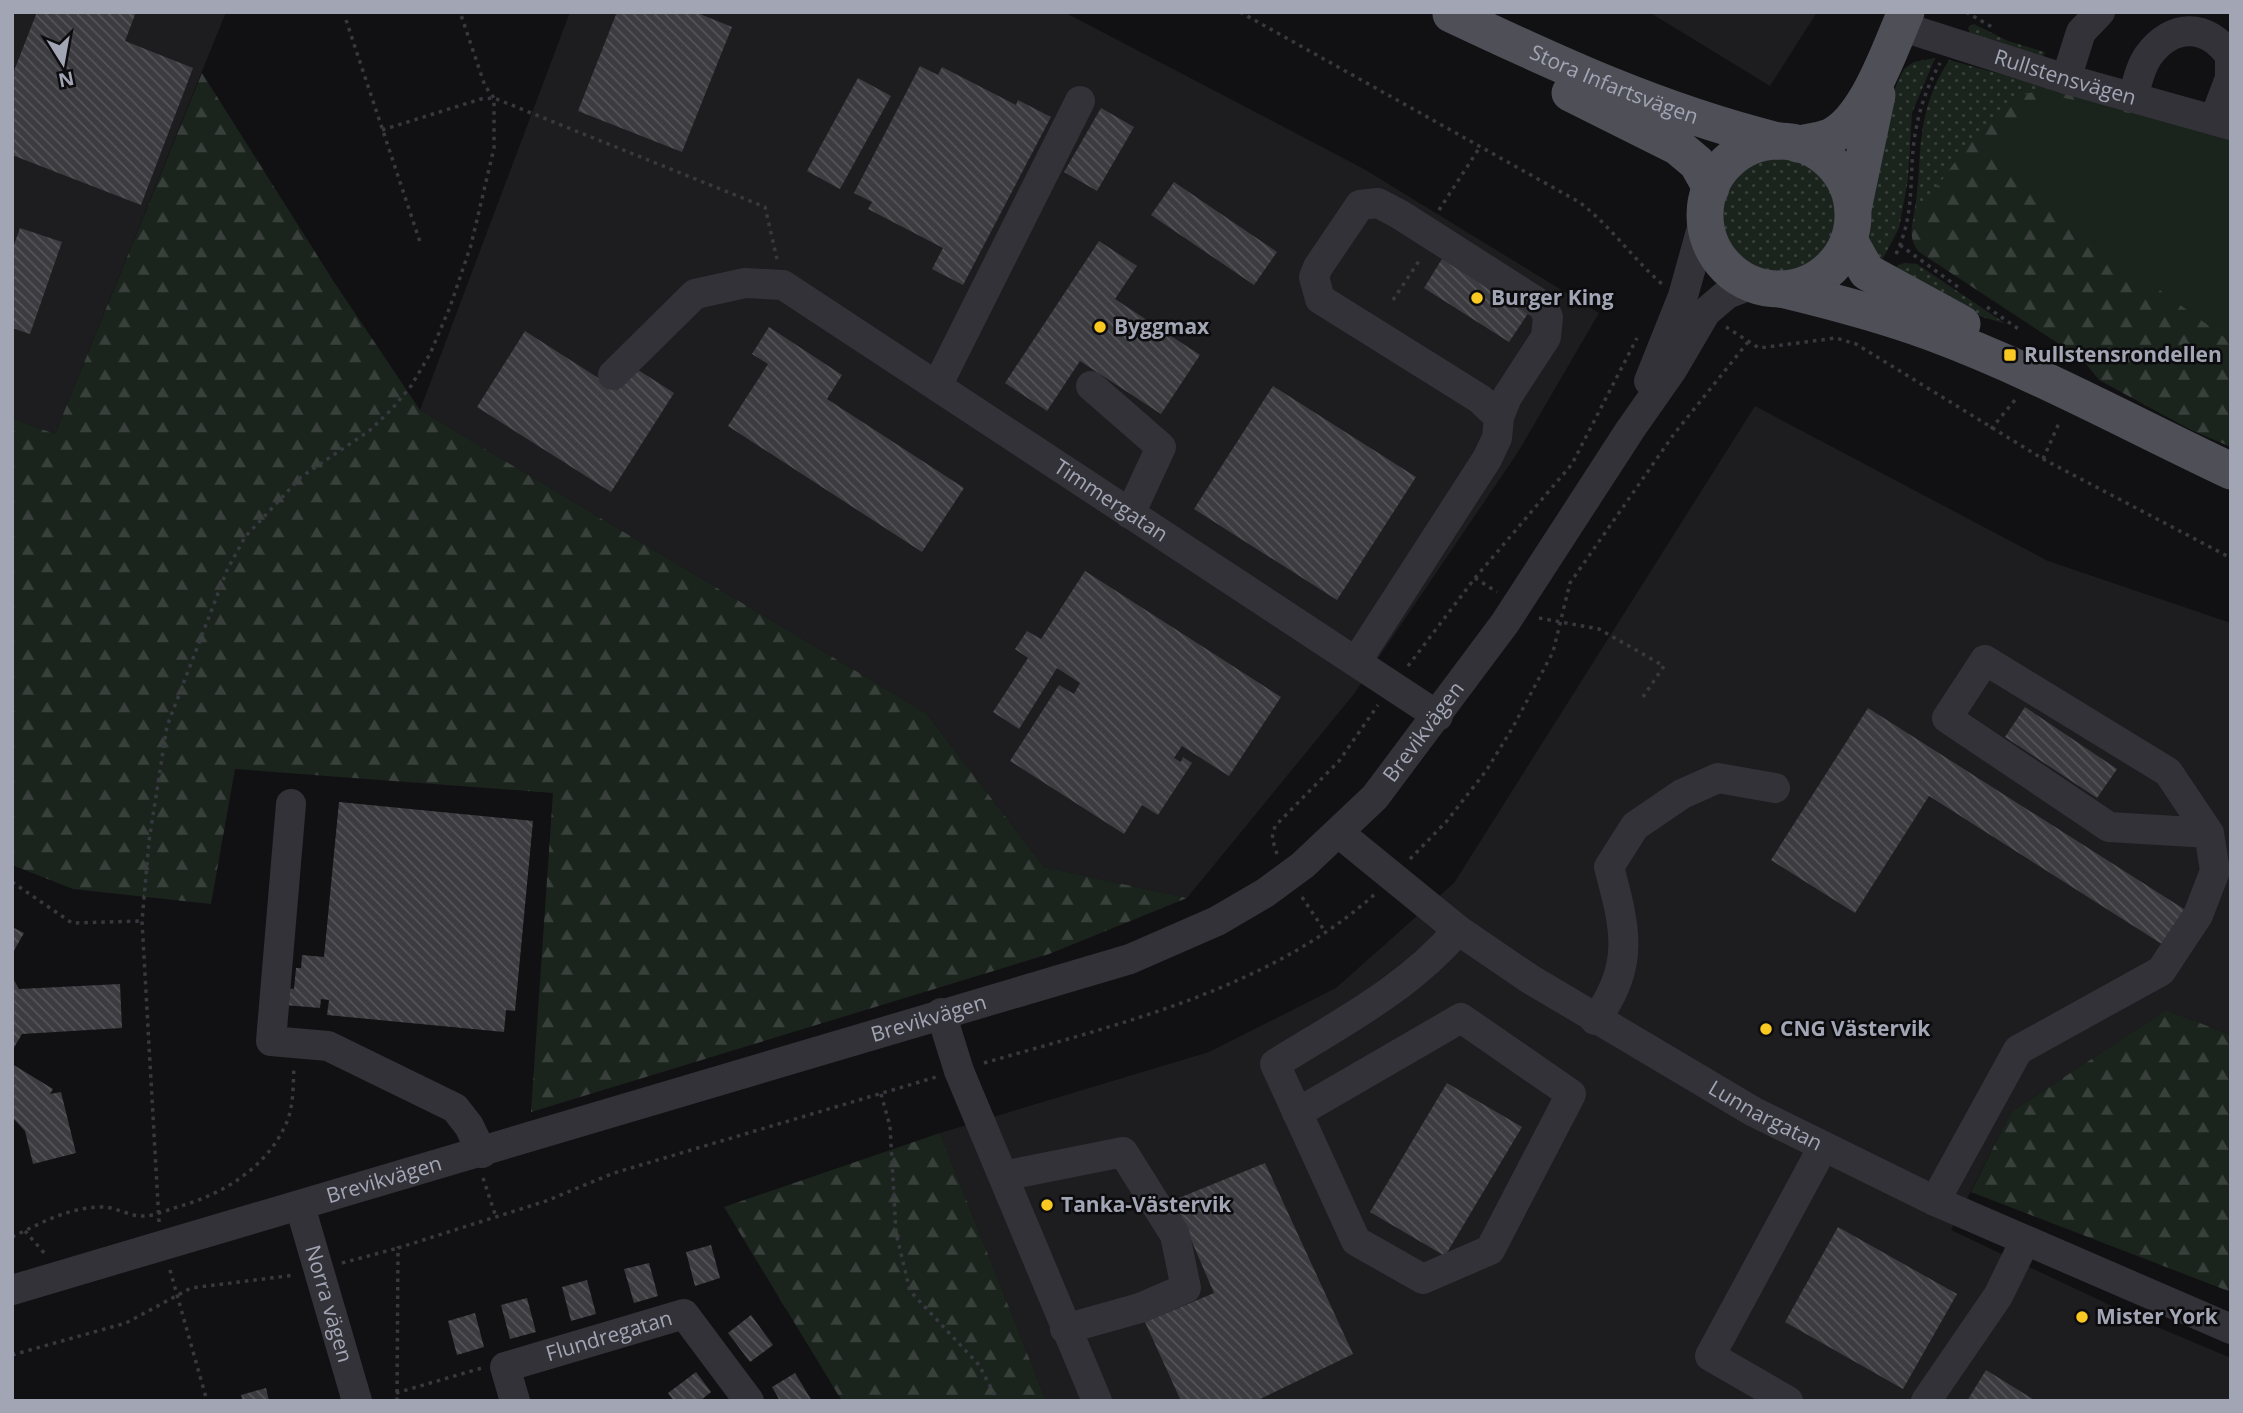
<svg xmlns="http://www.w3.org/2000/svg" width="2243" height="1413" viewBox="0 0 2243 1413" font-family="'Open Sans',sans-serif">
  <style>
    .built { fill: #1d1d20 }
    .grass { fill: url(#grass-dots) }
    .forest { fill: url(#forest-firs) }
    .green { fill: #1b231d }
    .building { fill: url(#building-back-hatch) }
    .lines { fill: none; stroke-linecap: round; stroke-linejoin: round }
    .path { stroke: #38393f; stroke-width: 3.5; stroke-dasharray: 3.5 5; stroke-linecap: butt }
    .minor { stroke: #323238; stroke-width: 30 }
    .major { stroke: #4e4f57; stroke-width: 37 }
    .poi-dot { fill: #fac822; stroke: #0c0c0e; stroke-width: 2.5 }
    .labels { text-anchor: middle; stroke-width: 5; stroke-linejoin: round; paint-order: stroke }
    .street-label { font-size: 21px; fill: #a2a5b4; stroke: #0c0c0e }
    .poi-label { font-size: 21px; font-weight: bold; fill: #a2a5b4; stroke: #0c0c0e; text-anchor: start }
  </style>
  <defs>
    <pattern id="grass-dots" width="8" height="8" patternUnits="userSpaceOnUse" patternTransform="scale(1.75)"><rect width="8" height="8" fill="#1b231d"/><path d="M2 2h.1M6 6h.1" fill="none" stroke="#39403b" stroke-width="1.8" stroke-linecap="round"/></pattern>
    <pattern id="forest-firs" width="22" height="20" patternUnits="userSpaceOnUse" patternTransform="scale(1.75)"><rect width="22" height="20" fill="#1b231d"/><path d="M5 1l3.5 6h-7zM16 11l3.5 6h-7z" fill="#39403b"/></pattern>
    <pattern id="building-back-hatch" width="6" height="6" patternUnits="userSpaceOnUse" patternTransform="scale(1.75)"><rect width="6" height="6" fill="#3b3b40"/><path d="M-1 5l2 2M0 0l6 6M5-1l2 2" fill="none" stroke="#545459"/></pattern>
  </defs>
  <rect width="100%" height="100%" fill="#111113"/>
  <g class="built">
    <path d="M12,12H226L55,434L12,418Z"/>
    <path d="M570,12H1064L1364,169L1599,313L1518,452L1354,694L1187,898L1044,867L926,713L420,410Z"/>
    <path d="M1649,12H1817L1770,86Z"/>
    <path d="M1755,406L2048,561L2231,623V1035L2166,1010L2011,1112L1951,1230L2150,1324L2231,1358V1401H1046L940,1133L1209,1052L1336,988L1454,883Z"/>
  </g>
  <g class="grass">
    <path d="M1974,24L2008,41L2045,52L2043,57L1970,35L1968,27Z"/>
    <path d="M1935,58L1912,113L1908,180L1899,228L1879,266C1875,259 1868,250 1866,242C1858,209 1886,97 1905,68L1914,62Z"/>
    <path d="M1949,60L2059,90L1963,153L1912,225C1926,161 1910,121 1949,60Z"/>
    <circle cx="1779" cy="215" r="56"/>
    <path d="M1905,263L1917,264L2006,324L1973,314L1890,276L1898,265Z"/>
  </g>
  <g class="forest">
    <path d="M202,73L334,282L420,410L926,713L1044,867L1187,898L1049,954L531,1112L553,793L235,769L211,904L73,889L12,865V418L55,434Z"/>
    <path d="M2059,90L2231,134V447L2191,430L2099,380L2082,359L1919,252C1912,242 1911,237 1912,225C1935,189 1987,109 2026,94C2035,90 2049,91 2059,90Z"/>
    <path d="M2166,1010L2231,1035V1292L1971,1192L2011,1112Z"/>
    <path d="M940,1133L1046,1401H842L724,1207Z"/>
  </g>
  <path class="green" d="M2043,93L2231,137V342L2076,229L1998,145Z"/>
  <g class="building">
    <path d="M37,12H136L125,41L193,68L141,205L12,155V76Z"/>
    <path d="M617,12H695L732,27L682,152L578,111Z"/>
    <path d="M920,66L938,75L942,67L1016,105L1018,100L1051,117L963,285L932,269L943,248L868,209L872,202L854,193Z"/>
    <path d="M858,78L891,96L840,189L807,171Z"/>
    <path d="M1101,108L1134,127L1097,191L1064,172Z"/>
    <path d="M1174,182L1277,252L1254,285L1151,215Z"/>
    <path d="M20,228L62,242L30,334L12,328V250Z"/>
    <path d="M1099,241L1137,266L1115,299L1200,355L1161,414L1080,361L1047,411L1005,383Z"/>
    <path d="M1445,254L1531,309L1509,342L1424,288Z"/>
    <path d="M769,327L842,375L827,399L964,488L922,552L728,426L768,364L752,354Z"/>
    <path d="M525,331L617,390L632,366L674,393L611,492L477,407Z"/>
    <path d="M1273,386L1416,477L1337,600L1194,509Z"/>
    <path d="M1085,571L1281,697L1229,776L1182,746L1174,758L1181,762L1183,757L1192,763L1158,815L1142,805L1124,834L1010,761L1059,685L1074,694L1080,683L1057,668L1019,729L993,712L1028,658L1015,649L1027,631L1041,639Z"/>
    <path d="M2025,707L2117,769L2097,798L2005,737Z"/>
    <path d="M1868,708L2187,911L2165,946L1929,796L1855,913L1771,860Z"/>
    <path d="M339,802L533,821L515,1011L506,1010L504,1032L327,1015L329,1000L321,999L320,1008L284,1005L286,988L294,989L296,968H301L302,955L324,957Z"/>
    <path d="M12,927L24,933L12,954Z"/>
    <path d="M12,977L19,989L120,984L122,1028L22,1034L12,1051Z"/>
    <path d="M12,1064L53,1089L50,1094L61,1092L76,1153L33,1164L25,1131L12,1117Z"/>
    <path d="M1447,1083L1522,1127L1445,1256L1370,1212Z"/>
    <path d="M1265,1163L1353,1354L1256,1401H1181L1145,1322L1214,1293L1174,1200Z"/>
    <path d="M1838,1227L1957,1294L1903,1389L1785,1322Z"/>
    <path d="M711,1245L720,1278L695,1286L686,1252Z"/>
    <path d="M649,1263L658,1296L634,1303L624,1269Z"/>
    <path d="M587,1280L596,1314L571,1321L562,1287Z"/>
    <path d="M527,1298L536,1332L510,1339L501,1305Z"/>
    <path d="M475,1313L484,1347L457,1355L448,1321Z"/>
    <path d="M751,1315L773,1345L750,1362L728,1333Z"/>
    <path d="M1986,1370L2036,1401H1967Z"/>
    <path d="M696,1372L711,1392L700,1401H674L668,1393Z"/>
    <path d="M795,1373L812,1401H780L772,1387Z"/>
    <path d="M266,1388L269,1401H243L241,1395Z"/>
  </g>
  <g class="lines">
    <g class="path">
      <path d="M1240,12L1579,202C1610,225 1632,258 1662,284"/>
      <path d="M1966,12L1992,27"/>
      <path d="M346,20L420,242"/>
      <path d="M382,130L481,99L494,98L765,207L777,259"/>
      <path d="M1439,210L1480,147"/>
      <path d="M1900,245L1958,287"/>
      <path d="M1896,254C1915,213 1909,183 1914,141C1918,113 1926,88 1940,63"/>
      <path d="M1393,300L1421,258"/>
      <path d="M1987,307L2020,330"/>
      <path d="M1726,327L1759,348L1836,338L1856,344L2043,459L2231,558"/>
      <path d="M1991,429L2015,400"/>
      <path d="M2043,459L2059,423"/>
      <path d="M1475,578L1497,592"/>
      <path d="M1539,618L1599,629L1664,666L1643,697"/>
      <path d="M1408,666L1475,578L1572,464L1637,338"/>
      <path d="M1277,854L1272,838L1275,826L1339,761L1378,705"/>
      <path d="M1410,859L1446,822L1486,771L1513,727L1553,652L1570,583L1674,434L1748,342"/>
      <path d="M12,882L72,923L142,921"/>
      <path d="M1302,897L1326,933"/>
      <path d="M984,1063C1118,1024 1268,990 1375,894"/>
      <path d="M881,1094L890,1126L896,1233L910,1291L979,1365L998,1401"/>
      <path d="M483,1178L496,1217"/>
      <path d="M159,1222L142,921L149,841L167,726L227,570L245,537L301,477L369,431L392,409L411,386L430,354L450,307L471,245L494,148V98L485,86L460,12"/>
      <path d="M25,1231L45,1254"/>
      <path d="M12,1237C41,1223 69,1207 102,1207C117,1207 130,1217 144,1216C153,1216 165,1211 174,1208C221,1195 265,1170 286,1124C294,1106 293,1085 294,1066"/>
      <path d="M342,1263L398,1248"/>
      <path d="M170,1270L207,1401"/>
      <path d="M12,1355L126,1323L191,1288L295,1275"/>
      <path d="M396,1393L482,1368"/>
      <path d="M397,1401L398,1248L546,1201L614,1173L936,1077"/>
    </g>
    <g class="minor">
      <path id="s1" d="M1900,26L2066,79L2231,125"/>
      <path d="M2066,79L2081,32L2100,12"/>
      <path d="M2133,97C2137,83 2140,68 2148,56C2172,23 2207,23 2230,56V78L2214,120"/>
      <path id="s2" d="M613,375L695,294L745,283L783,285L1438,716"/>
      <path d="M1649,381L1683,296L1705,217"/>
      <path d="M937,386L1080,101"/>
      <path d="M1091,386L1161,447L1130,514"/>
      <path d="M1356,662L1487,459L1497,438L1499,417L1480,399L1320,299L1314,277L1318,267L1360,205L1378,203L1399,214L1543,306L1548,317L1546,337L1507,397L1499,417"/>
      <path d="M291,804L271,1041L328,1046L455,1108L469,1126L482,1153"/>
      <path id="s3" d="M1339,833L1458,930L1530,979L1754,1112L1935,1201L2231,1329"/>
      <path d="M941,1013L959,1071L1097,1401"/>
      <path d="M1595,1020C1636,966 1625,927 1609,867L1635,826L1682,794L1718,778L1775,788"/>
      <path d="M1297,1113L1461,1018L1571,1094L1490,1250L1423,1279L1356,1241L1275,1064C1339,1024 1408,989 1458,930"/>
      <path d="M1003,1176L1123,1152L1175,1235L1186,1288L1140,1308L1065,1329"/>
      <path d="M1935,1201L2018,1050L2161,971L2198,915L2215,871L2209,833L2168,772L1985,660L1947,718L2109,827L2209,833"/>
      <path id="s4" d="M300,1206L357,1401"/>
      <path id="s5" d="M12,1290L1130,959L1217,921L1265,893L1303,865L1375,797L1505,623L1630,430L1672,370L1706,312L1727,294L1753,284"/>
      <path id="s6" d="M515,1401L505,1367L684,1314L749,1401"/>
      <path d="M1788,1401L1710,1356L1823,1147"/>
      <path d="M1926,1401L1998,1296L2025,1241"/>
    </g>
    <g class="major">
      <path id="s7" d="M1451,14C1559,65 1661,112 1778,141"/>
      <path d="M1570,93L1678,147L1697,163L1711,188"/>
      <circle cx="1779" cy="215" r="74"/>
      <path d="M1798,144C1808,142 1820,141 1830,137C1867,120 1890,48 1906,12"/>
      <path d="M1853,209L1877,95"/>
      <path d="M1849,240L1867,272L1962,324"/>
      <path d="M1781,289C1831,301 1881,314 1930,332C2033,370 2131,424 2231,471"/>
    </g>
  </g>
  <g class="poi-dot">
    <circle cx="1477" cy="298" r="7"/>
    <circle cx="1100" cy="327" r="7"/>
    <rect x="2003" y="348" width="14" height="14" rx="3.5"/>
    <circle cx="1766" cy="1029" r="7"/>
    <circle cx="1047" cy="1205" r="7"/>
    <circle cx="2082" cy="1317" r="7"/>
  </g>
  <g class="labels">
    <g class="street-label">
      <text dy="7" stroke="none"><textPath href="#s1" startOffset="173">Rullstensvägen</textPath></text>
      <text dy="7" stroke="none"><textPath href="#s7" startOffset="178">Stora Infartsvägen</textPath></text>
      <text dy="7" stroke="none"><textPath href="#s2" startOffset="597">Timmergatan</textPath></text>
      <text dy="7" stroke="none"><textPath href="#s5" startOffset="1544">Brevikvägen</textPath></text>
      <text dy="7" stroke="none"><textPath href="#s5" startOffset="956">Brevikvägen</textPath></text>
      <text dy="7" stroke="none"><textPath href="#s3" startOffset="513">Lunnargatan</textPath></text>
      <text dy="7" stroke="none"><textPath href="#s5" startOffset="388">Brevikvägen</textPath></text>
      <text dy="7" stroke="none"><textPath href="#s4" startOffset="102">Norra vägen</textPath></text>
      <text dy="7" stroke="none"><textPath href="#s6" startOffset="144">Flundregatan</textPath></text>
    </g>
    <g class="poi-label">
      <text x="1491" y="305">Burger King</text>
      <text x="1114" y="334">Byggmax</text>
      <text x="2024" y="362">Rullstensrondellen</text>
      <text x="1780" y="1036">CNG Västervik</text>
      <text x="1061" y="1212">Tanka-Västervik</text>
      <text x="2096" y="1324">Mister York</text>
    </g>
  </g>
  <rect width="2243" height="1413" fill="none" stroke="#a2a5b4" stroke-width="28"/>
  <g transform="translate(63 63) rotate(169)" stroke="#0c0c0e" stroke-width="5" paint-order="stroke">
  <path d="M0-5L12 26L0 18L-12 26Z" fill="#a2a5b4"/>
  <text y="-10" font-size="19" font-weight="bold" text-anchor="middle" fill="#a2a5b4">N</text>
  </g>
</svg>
